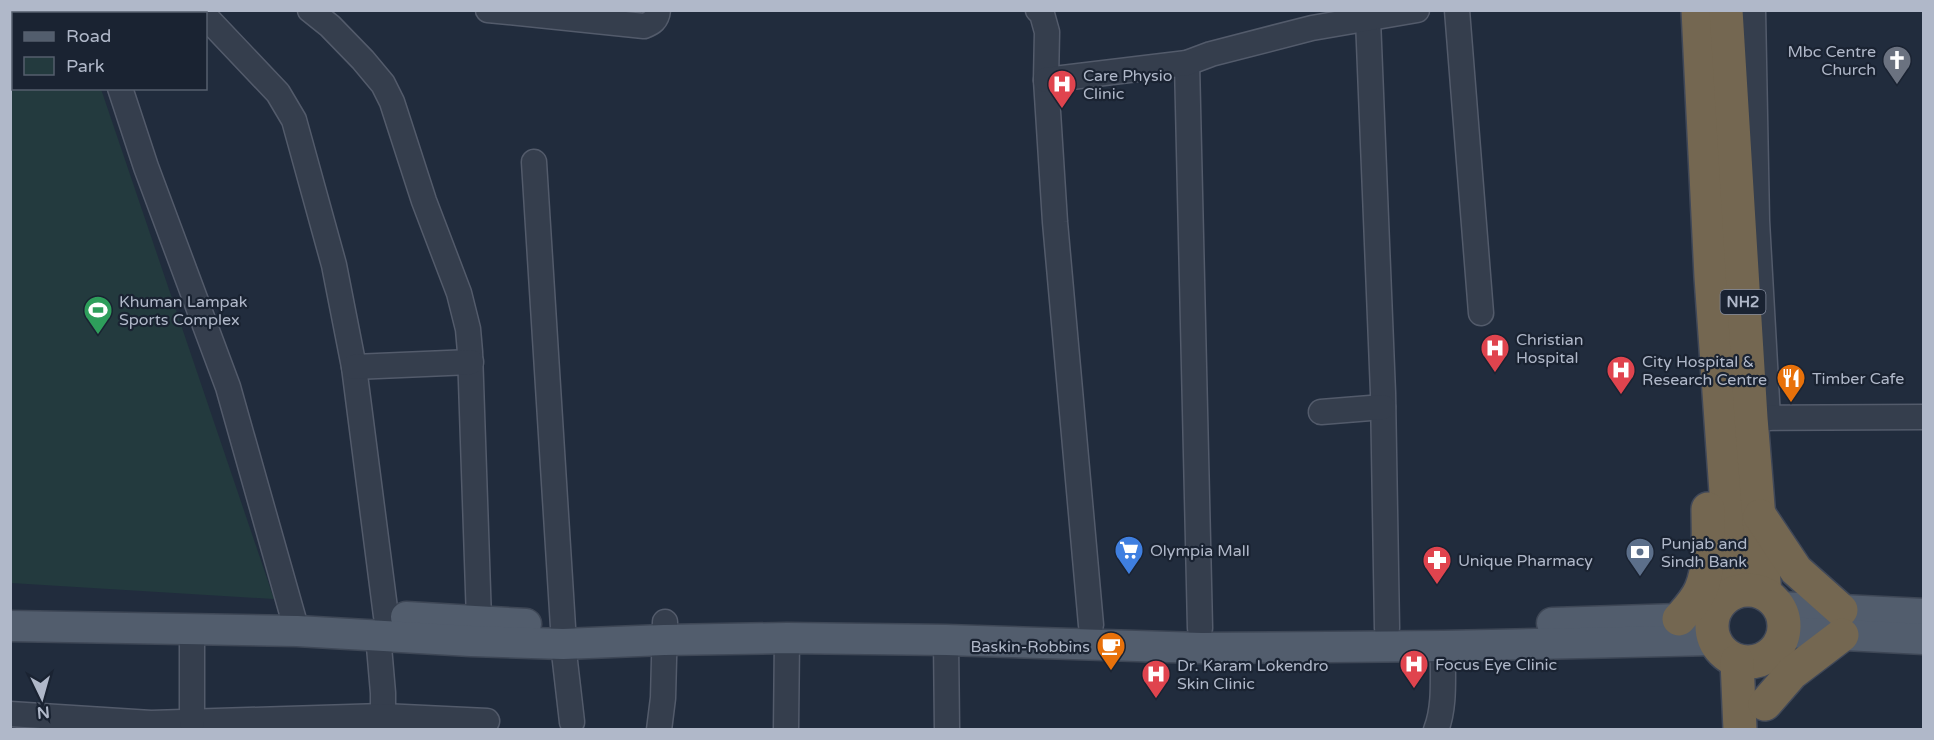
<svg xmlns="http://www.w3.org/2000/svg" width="1934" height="740" viewBox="0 0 1934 740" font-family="'Varela Round',sans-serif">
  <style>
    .green { fill: #233a3e }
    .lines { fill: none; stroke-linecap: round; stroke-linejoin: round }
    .minor-casing { stroke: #535b6b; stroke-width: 27 }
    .major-casing { stroke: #3e4756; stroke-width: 33 }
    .highway-casing { stroke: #404858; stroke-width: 36 }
    .minor { stroke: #353e4d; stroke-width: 24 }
    .major { stroke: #525d6d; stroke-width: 30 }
    .highway { stroke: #746751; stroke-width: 33 }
    .labels { text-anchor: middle; stroke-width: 4.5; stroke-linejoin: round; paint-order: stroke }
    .shield { fill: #1a2332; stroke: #838b9c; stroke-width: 1.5 }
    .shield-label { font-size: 15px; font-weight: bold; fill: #b0b8c9 }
    .poi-label { font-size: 16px; fill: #b0b8c9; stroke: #1a2332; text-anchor: start }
  </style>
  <rect width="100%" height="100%" fill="#212c3d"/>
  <path class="green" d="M10,11H74L75,13L14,14V88L101,89L274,599L11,583Z"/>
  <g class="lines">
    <g class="minor-casing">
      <g id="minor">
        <path d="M94,10L95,14"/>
        <path d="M310,10L330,26L363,60L383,84L392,102L424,201L459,293L468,329L470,352L479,620"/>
        <path d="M488,10L644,26C652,23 657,20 658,10"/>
        <path d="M1038,10L1042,14L1047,32L1046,80L1055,222L1091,625"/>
        <path d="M1457,10L1481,313"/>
        <path d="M1753,10L1757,221L1768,418"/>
        <path d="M206,17L278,93L294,120L334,265L354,367L386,616"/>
        <path d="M1368,19L1383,393L1387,628"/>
        <path d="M1187,63L1200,628"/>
        <path d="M1046,80L1187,63L1211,54L1312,28L1417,10"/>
        <path d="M120,88L146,167L228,387L297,631"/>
        <path d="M534,162L563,627"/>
        <path d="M354,367L471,362"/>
        <path d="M1321,412L1383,407"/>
        <path d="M1752,418L1924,417"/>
        <path d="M378,635L383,693V730"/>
        <path d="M946,640L947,730"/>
        <path d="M563,644L572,722"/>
        <path d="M10,714L151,723L383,716L487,721"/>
        <path d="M192,722V629"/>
        <path d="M659,730L663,698L665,622"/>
        <path d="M786,730L787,638"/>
        <path d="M1436,730C1446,705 1442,672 1443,646"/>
      </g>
    </g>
    <g class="major-casing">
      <g id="major">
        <path d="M1780,607L1924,614"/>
        <path d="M406,617L526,624"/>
        <path d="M1552,623L1712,618"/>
        <path d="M10,626L297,631L471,641L563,644L664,640L787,638L946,640L1201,648L1443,646L1714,640"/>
        <path d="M1785,632L1924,639"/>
      </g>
    </g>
    <g class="highway-casing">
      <g id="highway">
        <path d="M1698,10L1711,277L1733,593"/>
        <path d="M1726,10L1751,418L1765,594"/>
        <path d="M1760,516L1796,570L1841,610"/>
        <circle cx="1748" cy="626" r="36"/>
        <path d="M1679,619C1687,610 1696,601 1701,589C1711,565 1708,534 1708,509"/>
        <path d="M1737,661L1740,730"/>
        <path d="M1765,704L1792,673L1842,635"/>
      </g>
    </g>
    <use href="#minor" class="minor"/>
    <use href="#major" class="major"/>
    <use href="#highway" class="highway"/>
  </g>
  <defs>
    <g id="church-pin" transform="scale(1.5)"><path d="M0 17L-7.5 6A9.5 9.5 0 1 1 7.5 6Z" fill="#6b7280" stroke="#1a2332"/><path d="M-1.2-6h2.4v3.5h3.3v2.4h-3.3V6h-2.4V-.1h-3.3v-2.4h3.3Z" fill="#fff"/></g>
    <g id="hospital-pin" transform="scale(1.5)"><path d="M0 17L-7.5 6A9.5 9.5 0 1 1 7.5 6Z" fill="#e0444e" stroke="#1a2332"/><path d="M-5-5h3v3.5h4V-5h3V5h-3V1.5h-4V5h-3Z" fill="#fff"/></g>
    <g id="stadium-pin" transform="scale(1.5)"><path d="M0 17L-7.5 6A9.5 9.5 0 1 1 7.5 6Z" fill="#2e9e5b" stroke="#1a2332"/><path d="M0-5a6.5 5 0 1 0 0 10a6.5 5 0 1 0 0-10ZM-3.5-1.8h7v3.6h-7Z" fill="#fff"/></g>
    <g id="restaurant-pin" transform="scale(1.5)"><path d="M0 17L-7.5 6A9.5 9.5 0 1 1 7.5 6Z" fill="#e8710a" stroke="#1a2332"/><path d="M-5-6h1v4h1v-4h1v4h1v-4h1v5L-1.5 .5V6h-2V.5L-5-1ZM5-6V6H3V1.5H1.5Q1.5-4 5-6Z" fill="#fff"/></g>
    <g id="supermarket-pin" transform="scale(1.5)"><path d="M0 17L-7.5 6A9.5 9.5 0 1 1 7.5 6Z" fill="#3f7fe0" stroke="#1a2332"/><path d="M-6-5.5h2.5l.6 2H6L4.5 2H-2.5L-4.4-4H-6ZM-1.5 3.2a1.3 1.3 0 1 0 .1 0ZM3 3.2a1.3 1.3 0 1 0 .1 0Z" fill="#fff"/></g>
    <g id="bank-pin" transform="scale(1.5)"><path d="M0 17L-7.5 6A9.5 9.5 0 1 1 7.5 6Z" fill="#5c6f8a" stroke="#1a2332"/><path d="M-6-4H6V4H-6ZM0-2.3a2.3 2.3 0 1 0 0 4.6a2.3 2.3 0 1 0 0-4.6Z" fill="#fff"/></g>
    <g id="pharmacy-pin" transform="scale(1.5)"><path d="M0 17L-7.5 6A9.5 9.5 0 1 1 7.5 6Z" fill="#e0444e" stroke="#1a2332"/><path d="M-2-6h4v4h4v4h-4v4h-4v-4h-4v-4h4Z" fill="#fff"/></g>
    <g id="cafe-pin" transform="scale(1.5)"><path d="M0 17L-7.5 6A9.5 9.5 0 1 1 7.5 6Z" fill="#e8710a" stroke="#1a2332"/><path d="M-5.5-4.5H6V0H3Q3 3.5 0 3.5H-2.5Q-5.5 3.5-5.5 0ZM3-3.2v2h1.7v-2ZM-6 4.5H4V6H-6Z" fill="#fff"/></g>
  </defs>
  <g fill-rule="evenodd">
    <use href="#church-pin" x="1897" y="60"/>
    <use href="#hospital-pin" x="1062" y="84"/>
    <use href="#stadium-pin" x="98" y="310"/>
    <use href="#hospital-pin" x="1495" y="348"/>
    <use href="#hospital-pin" x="1621" y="370"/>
    <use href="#restaurant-pin" x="1791" y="378"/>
    <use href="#supermarket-pin" x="1129" y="550"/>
    <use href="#bank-pin" x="1640" y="552"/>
    <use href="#pharmacy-pin" x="1437" y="560"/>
    <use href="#cafe-pin" x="1111" y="646"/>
    <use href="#hospital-pin" x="1414" y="664"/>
    <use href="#hospital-pin" x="1156" y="674"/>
  </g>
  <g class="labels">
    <rect class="shield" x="1720.5" y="290" width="45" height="24" rx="4.5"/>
    <g class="shield-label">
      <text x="1743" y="307">NH2</text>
    </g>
    <g class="poi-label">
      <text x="1876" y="57" text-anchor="end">Mbc Centre<tspan x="1876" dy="18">Church</tspan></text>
      <text x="1083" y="81">Care Physio<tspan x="1083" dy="18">Clinic</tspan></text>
      <text x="119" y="307">Khuman Lampak<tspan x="119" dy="18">Sports Complex</tspan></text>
      <text x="1516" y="345">Christian<tspan x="1516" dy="18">Hospital</tspan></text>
      <text x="1642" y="367">City Hospital &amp;<tspan x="1642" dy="18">Research Centre</tspan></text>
      <text x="1812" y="384">Timber Cafe</text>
      <text x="1661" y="549">Punjab and<tspan x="1661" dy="18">Sindh Bank</tspan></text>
      <text x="1150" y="556">Olympia Mall</text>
      <text x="1458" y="566">Unique Pharmacy</text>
      <text x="1090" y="652" text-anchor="end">Baskin-Robbins</text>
      <text x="1435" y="670">Focus Eye Clinic</text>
      <text x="1177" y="671">Dr. Karam Lokendro<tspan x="1177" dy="18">Skin Clinic</tspan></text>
    </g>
  </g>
  <rect width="1934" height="740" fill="none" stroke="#b0b8c9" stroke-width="24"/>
  <rect x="12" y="12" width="195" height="78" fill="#1a2332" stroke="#565f6e" stroke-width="1.5"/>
  <rect x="24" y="32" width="30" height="9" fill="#525d6d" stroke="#565f6e" stroke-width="1.5"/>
  <text x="66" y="42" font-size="18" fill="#b0b8c9">Road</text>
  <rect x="24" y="57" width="30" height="18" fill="#233a3e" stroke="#565f6e" stroke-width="1.5"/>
  <text x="66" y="72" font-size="18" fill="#b0b8c9">Park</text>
  <g transform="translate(42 698) rotate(175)" stroke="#1a2332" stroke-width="4.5" paint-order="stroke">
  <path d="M0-4.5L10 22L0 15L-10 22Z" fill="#b0b8c9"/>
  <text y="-9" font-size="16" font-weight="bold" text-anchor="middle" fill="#b0b8c9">N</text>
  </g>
</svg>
